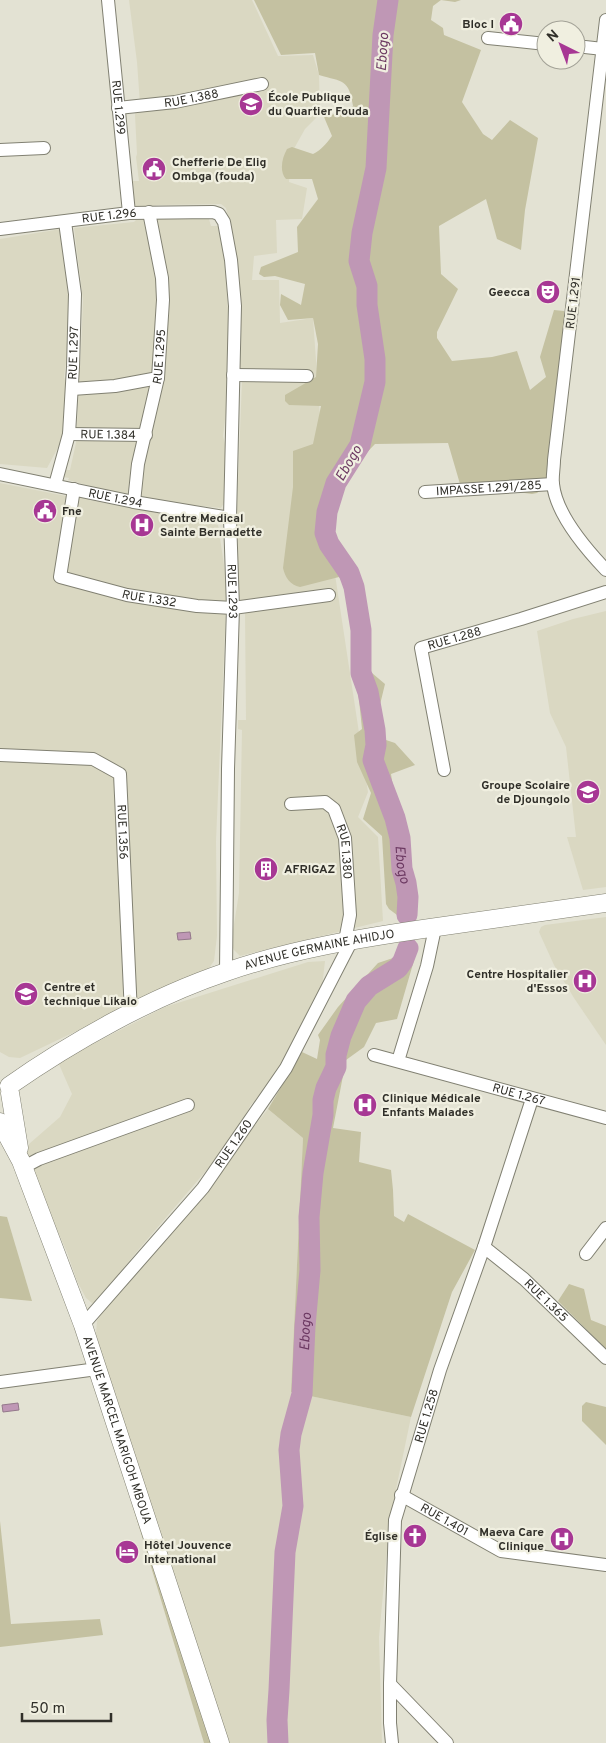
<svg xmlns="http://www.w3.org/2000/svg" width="606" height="1743" viewBox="0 0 606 1743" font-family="Overpass,sans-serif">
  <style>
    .built { fill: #dad8c2 }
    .green { fill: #c4c1a1 }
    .water { fill: #bf97b5; stroke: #94788b }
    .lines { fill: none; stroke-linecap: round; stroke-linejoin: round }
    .river { stroke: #bf97b5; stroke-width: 21 }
    .street-casing { stroke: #818072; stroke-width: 14 }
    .secondary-casing { stroke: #818072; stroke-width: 19 }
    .street { stroke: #fff; stroke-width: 12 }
    .secondary { stroke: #fff; stroke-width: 18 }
    .labels { text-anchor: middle; stroke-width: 4.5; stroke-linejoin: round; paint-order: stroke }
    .poi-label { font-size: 12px; font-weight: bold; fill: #302f29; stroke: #f0efe0; text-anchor: start }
    .street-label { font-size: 12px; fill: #302f29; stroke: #f0efe0 }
    .water-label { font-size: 14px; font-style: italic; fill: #6c3962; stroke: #f0efe0 }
  </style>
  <rect width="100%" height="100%" fill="#e3e2d3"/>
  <g class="built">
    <path d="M129,0H252L278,56L313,55L319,75L320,114L305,129L291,154L289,182L307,188L302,219L276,220L277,253L254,256L252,280H279L280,323L313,318L322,446L296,480L334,568L368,792L358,817L378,837L383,921L240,956L234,950L232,945V937L239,893L242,730L238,729V720H246L245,612L239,602L237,510L242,380L237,378L234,241L226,208L221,204L158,205L145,207H137L134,204L133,181H139L136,157L137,154L135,115L136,109L140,104L137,62Z"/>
    <path d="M142,214L208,216L211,226H218L221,233L223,251L225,253L228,312H231L228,396L223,436L226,448L225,501L221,508L183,504L102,489L68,480L69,478L63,477L64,470H70L76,443L81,350L83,300L74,228L134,222Z"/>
    <path d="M61,229L69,305V341L64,377L66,384V421L63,428L64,429L62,440L47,468L0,464V239Z"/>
    <path d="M0,483L71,497L90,495L89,500L105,503L218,525L227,585L216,841L217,936L214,961L209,968L20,1058L9,1057L0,1052Z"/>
    <path d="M606,611V887L583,890L567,837H576L566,747L550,713L537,631L573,619Z"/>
    <path d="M606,917V1045L574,998L554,965L539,932L541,927L545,925Z"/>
    <path d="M325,961L322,987L274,1078L250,1106L238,1131L211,1165L139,1249L96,1302L92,1303L86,1298L77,1281L67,1252L44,1201L26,1152L29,1144L60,1117L72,1094L58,1062L165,1007L308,962Z"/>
    <path d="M268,1109L303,1138L291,1392L411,1417L390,1518L379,1637L382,1743H226L122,1420L96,1334L97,1321L106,1307L183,1216Z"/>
  </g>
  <g class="green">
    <path d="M254,0H461L455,2L441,0L433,6L431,20L443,28L444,35L481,50L462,102L483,134L492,140L510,120L538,138L525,210L521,250L497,239L486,199L439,226L441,274L458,289L437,332V338L452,361L492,357L517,351L530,390L546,377L540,357L554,310L564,311L565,322L549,483L537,493L532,494L460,484L448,443L375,444L351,469L336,508L329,533L359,581L365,605L366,668L385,684L377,717L386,740L395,743L415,765L391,774L402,847L412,885L397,915L389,909L386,904L382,836L363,819L371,793L357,762L354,735L362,729L348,592L339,577L300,587C290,585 285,577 283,568L293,487V451L313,444L321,406L289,405L285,401V395L316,377L318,344L313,318L288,320L280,305L281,294L301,305L305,284L275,276L264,277L259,274L261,267L298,252L297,227L318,199L312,179H286C279,171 282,158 287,149L292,147L313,154C321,150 326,144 332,136L324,117L349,110L353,106C349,79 343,82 319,75L315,53L281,55Z"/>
    <path d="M417,950L397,1019L376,1023L364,1047L346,1060L333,1128L361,1132L359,1162L391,1170L393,1190L394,1216L404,1222L408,1214L475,1250L452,1292L411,1417L291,1392L303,1138L268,1109L302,1052L317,1059L320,1040L318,1035L338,1007L378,963Z"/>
    <path d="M0,1216L7,1217L32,1301L0,1298Z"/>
    <path d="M569,1284L584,1289L591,1320L606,1326V1349L558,1301Z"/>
    <path d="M586,1402L606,1407V1445L582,1421V1406Z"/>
    <path d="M115,1447L224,1743H204Z"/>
    <path d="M0,1521L11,1624L100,1619L103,1635L0,1647Z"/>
  </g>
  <g class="water">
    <path d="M190,932L191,939L178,940L177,933Z"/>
    <path d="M18,1403L19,1410L3,1412L2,1405Z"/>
  </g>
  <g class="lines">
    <g class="river">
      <path id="s1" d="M388,0L383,35L376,168L362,233L359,261L367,286V305L375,359V382L360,445L336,483L327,512L325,533L329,544L349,573L354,587L361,630V673L368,692L375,730L376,745L373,760L395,818L400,838L402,869L406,883L408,897L407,915"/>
      <path id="s2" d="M278,1743L277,1720L279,1690L285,1552L293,1506L289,1450L291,1434L302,1394L305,1326L310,1270L309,1217L313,1173L323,1115V1100L326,1088L336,1067V1055L341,1036L356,1001L369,986L398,968L403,961L408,948"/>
    </g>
    <g class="street-casing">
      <g id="street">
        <path id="s3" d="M108,0L129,213"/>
        <path d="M606,20L554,460C554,468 552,477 553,484C556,514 586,549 606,570"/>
        <path d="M488,38L546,44"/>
        <path d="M576,46L603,49"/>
        <path id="s4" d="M118,108L175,102L262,84"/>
        <path d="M0,150L44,148"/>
        <path id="s5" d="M0,229L129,213L213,212L219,214L224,222L231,260L235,306L230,518L233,608L228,769L226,972"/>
        <path d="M233,375L307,376"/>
        <path d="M72,389L115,386L158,378"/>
        <path id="s6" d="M69,434L146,435"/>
        <path id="s7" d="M0,474L134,502L230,518"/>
        <path id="s8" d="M55,485L69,434L73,367L75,294L65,222"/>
        <path id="s9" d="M74,489L60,577L127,595L197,606L233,608L329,595"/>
        <path id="s10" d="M425,492L553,484"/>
        <path id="s11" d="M134,502L138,464L158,378L163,300L162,278L149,212"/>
        <path id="s12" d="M0,755L93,759L120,774L131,1014"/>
        <path id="s13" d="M444,770L421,648L521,619L606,592"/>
        <path id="s14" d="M291,804L325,802L334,809L345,838L350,915L345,941"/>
        <path id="s15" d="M374,1055L606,1118"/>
        <path d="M398,1061L427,966L435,928"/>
        <path d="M24,1167L39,1159L188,1105"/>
        <path id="s16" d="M484,1247L524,1279L606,1358"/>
        <path d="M586,1254L606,1228"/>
        <path id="s17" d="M83,1325L203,1188L286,1068L352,940"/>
        <path d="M0,1382L97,1369"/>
        <path id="s18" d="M401,1495L501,1551L606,1565"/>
        <path d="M390,1684L447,1743"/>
        <path id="s19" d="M392,1743L390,1723V1684L395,1520L440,1370L484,1247L532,1099"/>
      </g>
    </g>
    <g class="secondary-casing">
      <g id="secondary">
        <path id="s20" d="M9,1086C73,1041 152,997 226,972C292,949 361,938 430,928C488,920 547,911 606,903"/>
        <path d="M10,1093L19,1148"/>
        <path id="s21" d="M0,1122L21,1161L83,1325L220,1743"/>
      </g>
    </g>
    <use href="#street" class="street"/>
    <use href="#secondary" class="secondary"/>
  </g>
  <defs>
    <g id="civic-disc" transform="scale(1.25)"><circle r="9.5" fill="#a73794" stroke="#f0efe0"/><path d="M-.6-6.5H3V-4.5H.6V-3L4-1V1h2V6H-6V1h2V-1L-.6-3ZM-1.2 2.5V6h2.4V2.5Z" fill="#fff"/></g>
    <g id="school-disc" transform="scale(1.25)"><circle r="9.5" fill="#a73794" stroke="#f0efe0"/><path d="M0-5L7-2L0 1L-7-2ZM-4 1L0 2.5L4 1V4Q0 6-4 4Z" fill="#fff"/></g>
    <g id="theatre-disc" transform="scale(1.25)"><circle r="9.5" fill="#a73794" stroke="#f0efe0"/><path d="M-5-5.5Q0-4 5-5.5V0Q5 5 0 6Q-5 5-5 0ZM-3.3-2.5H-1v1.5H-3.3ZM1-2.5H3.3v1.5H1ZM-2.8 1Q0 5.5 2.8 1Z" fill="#fff"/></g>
    <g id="hospital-disc" transform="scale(1.25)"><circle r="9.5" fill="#a73794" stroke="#f0efe0"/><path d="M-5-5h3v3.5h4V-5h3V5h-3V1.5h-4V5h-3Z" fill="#fff"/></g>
    <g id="building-disc" transform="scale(1.25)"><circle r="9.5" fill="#a73794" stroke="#f0efe0"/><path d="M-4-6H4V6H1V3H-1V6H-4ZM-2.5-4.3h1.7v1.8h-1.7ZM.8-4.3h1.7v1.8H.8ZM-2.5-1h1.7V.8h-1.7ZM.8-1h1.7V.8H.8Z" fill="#fff"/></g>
    <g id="church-disc" transform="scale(1.25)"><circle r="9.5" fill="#a73794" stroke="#f0efe0"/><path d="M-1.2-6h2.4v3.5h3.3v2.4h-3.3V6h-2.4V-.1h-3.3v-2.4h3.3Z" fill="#fff"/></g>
    <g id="hotel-disc" transform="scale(1.25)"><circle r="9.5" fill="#a73794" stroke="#f0efe0"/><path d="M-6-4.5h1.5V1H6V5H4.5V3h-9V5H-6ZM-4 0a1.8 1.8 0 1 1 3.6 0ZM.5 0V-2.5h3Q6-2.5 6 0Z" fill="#fff"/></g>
  </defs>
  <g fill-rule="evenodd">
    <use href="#civic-disc" x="511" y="24"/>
    <use href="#school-disc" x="251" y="104"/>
    <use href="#civic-disc" x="154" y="169"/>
    <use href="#theatre-disc" x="548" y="292"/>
    <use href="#civic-disc" x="45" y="511"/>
    <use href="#hospital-disc" x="142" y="525"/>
    <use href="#school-disc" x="588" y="792"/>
    <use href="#building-disc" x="266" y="869"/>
    <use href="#hospital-disc" x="585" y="981"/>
    <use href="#school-disc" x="26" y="994"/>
    <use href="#hospital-disc" x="365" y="1105"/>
    <use href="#church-disc" x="415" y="1536"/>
    <use href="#hospital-disc" x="562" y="1539"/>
    <use href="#hotel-disc" x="127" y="1552"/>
  </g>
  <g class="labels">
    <g class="poi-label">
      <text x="494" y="28" text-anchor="end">Bloc I</text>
      <text x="268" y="101">École Publique<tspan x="268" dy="14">du Quartier Fouda</tspan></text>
      <text x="172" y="166">Chefferie De Elig<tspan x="172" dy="14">Ombga (fouda)</tspan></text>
      <text x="530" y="296" text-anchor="end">Geecca</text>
      <text x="62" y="515">Fne</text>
      <text x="160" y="522">Centre Medical<tspan x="160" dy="14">Sainte Bernadette</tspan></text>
      <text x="570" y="789" text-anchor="end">Groupe Scolaire<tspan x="570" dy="14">de Djoungolo</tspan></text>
      <text x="284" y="873">AFRIGAZ</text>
      <text x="568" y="978" text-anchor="end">Centre Hospitalier<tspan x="568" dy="14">d'Essos</tspan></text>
      <text x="44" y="991">Centre et<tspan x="44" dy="14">technique Likalo</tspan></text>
      <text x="382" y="1102">Clinique Médicale<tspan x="382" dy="14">Enfants Malades</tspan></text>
      <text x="544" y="1536" text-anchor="end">Maeva Care<tspan x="544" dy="14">Clinique</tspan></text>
      <text x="398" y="1540" text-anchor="end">Église</text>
      <text x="144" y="1549">Hôtel Jouvence<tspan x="144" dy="14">International</tspan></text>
    </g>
    <g class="street-label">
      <text dy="4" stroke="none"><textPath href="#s4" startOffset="74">RUE 1.388</textPath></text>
      <text dy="4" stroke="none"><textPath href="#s3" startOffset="108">RUE 1.299</textPath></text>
      <text dy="4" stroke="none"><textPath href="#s5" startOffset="110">RUE 1.296</textPath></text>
      <text transform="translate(573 303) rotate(-83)" y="4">RUE 1.291</text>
      <text dy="4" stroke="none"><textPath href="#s8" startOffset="134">RUE 1.297</textPath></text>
      <text dy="4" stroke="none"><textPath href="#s11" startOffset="148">RUE 1.295</textPath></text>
      <text dy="4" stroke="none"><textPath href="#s6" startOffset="39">RUE 1.384</textPath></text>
      <text dy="4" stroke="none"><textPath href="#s10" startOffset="64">IMPASSE 1.291/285</textPath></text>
      <text dy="4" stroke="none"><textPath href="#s7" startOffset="118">RUE 1.294</textPath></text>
      <text dy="4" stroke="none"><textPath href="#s5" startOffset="600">RUE 1.293</textPath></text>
      <text dy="4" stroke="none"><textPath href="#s9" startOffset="181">RUE 1.332</textPath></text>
      <text dy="4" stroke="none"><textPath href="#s13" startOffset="159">RUE 1.288</textPath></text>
      <text dy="4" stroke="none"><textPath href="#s12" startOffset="182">RUE 1.356</textPath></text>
      <text dy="4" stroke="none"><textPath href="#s14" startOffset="90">RUE 1.380</textPath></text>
      <text dy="4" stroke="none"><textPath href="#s20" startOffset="342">AVENUE GERMAINE AHIDJO</textPath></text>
      <text dy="4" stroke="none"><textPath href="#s15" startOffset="150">RUE 1.267</textPath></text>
      <text dy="4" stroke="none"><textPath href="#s17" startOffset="236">RUE 1.260</textPath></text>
      <text dy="4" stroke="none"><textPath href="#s16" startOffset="82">RUE 1.365</textPath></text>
      <text dy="4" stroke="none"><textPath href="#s19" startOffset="332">RUE 1.258</textPath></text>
      <text dy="4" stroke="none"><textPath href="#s21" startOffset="330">AVENUE MARCEL MARIGOH MBOUA</textPath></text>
      <text dy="4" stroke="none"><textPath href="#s18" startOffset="50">RUE 1.401</textPath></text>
    </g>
    <g class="water-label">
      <text transform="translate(382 52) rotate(-86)" y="5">Ebogo</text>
      <text transform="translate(348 463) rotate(-60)" y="5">Ebogo</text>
      <text dy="5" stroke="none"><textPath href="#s1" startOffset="894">Ebogo</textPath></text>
      <text dy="5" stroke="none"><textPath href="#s2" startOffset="414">Ebogo</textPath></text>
    </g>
  </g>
  <g transform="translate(561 45) rotate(318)"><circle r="24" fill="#f0efe0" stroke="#a3a297"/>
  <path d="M0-4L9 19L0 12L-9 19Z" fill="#a73794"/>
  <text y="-8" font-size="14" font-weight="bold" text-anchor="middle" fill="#302f29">N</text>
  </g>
  <path d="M22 1713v8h89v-8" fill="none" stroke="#302f29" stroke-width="2.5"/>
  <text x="30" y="1713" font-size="15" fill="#302f29" stroke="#f0efe0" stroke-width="4" paint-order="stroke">50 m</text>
</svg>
